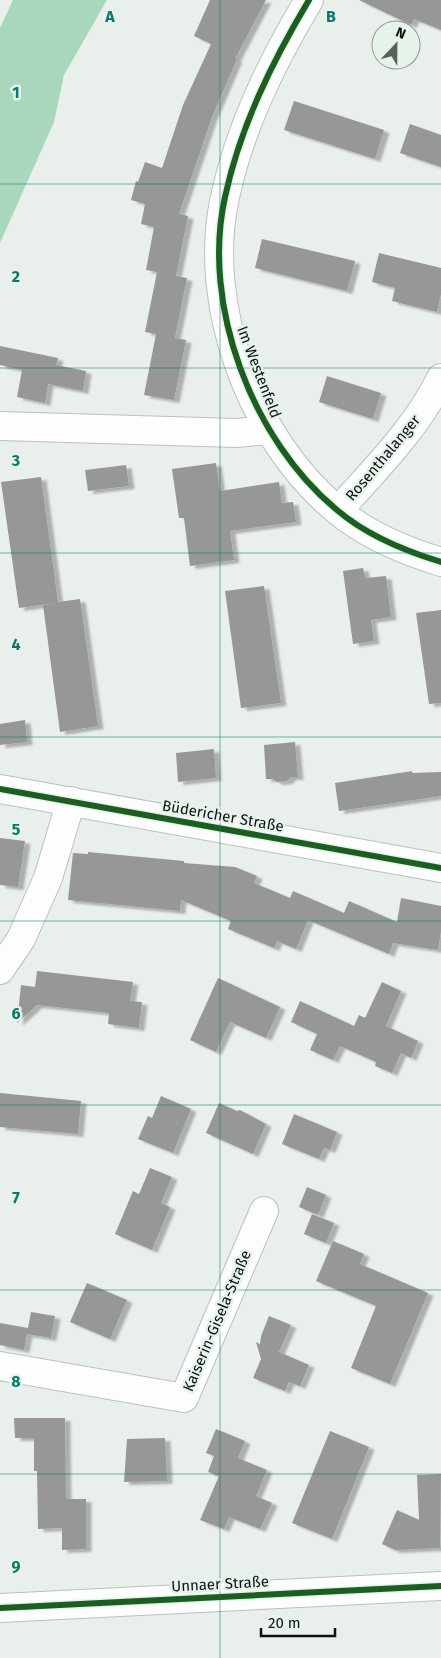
<svg xmlns="http://www.w3.org/2000/svg" width="441" height="1658" viewBox="0 0 441 1658" font-family="'Fira Sans',sans-serif">
  <style>
    .forest { fill: #a9d7be }
    .building { fill: #969796; filter: url(#shadow) }
    .lines { fill: none; stroke-linecap: round; stroke-linejoin: round }
    .minor-casing { stroke: #bbc1be; stroke-width: 30 }
    .minor { stroke: #fcfdfc; stroke-width: 28 }
    .cycleway-casing { stroke: #e6f3eb; stroke-width: 9 }
    .cycleway { stroke: #1b5e20; stroke-width: 6 }
    .grid { fill: none; stroke: #0f766e; stroke-width: 1; stroke-opacity: 0.55 }
    .labels { text-anchor: middle; stroke-width: 5; stroke-linejoin: round; paint-order: stroke }
    .street-label { font-size: 15px; fill: #0d120f; stroke: #e6f3eb }
    .grid-label { font-size: 16px; text-anchor: middle; font-weight: bold; fill: #0f766e; stroke: #e6f3eb; stroke-width: 5; stroke-linejoin: round; paint-order: stroke }
  </style>
  <defs>
    <filter id="shadow"><feDropShadow dx="5.5" dy="3" stdDeviation="1" flood-color="#0004"/></filter>
  </defs>
  <rect width="100%" height="100%" fill="#e9f0ec"/>
  <path class="forest" d="M13,0H107L64,75L54,122L0,243V28Z"/>
  <g class="building">
    <path d="M210,0H266L235,59H237L212,117L179,214L188,216L176,276L187,278L175,338L186,340L174,400L144,395L156,334L145,332L157,272L146,270L154,227L141,224L145,204L131,200L136,181L138,182L145,162L162,168L183,105L211,44L194,36Z"/>
    <path d="M359,0H441V30L414,19L411,25Z"/>
    <path d="M294,101L384,130L375,159L284,130Z"/>
    <path d="M410,124L441,135V167L400,153Z"/>
    <path d="M262,239L355,261L347,291L255,268Z"/>
    <path d="M379,253L441,268V294L437,312L392,301L395,288L372,282Z"/>
    <path d="M0,346L58,358L56,365L86,371L83,391L48,384L45,403L17,397L22,370L0,365Z"/>
    <path d="M327,376L381,393L373,419L319,402Z"/>
    <path d="M216,463L220,491L279,482L282,503L293,502L296,522L230,531L234,560L190,566L184,518H179L172,469Z"/>
    <path d="M126,465L129,486L88,491L85,470Z"/>
    <path d="M41,477L58,602L80,599L98,726L60,732L43,605L55,603L19,608L1,482Z"/>
    <path d="M363,568L365,578L386,576L391,617L371,620L374,641L353,644L343,571Z"/>
    <path d="M264,586L281,703L241,708L225,591Z"/>
    <path d="M441,610V703L429,704L416,613Z"/>
    <path d="M25,720L27,742L0,745V724Z"/>
    <path d="M295,742L298,777H291L287,781L277,782L273,779H266L264,745Z"/>
    <path d="M214,749L216,778L178,782L176,753Z"/>
    <path d="M412,771V773L441,772V796L339,811L335,783Z"/>
    <path d="M0,838L25,841L18,887L0,885Z"/>
    <path d="M88,852L184,861V863L235,867L257,876L254,883L290,898L293,891L344,913L349,901L397,922L401,898L441,906V931L438,950L393,943L389,954L308,920L296,949L277,941L274,948L228,929L231,921L181,900L180,911L68,900L73,853L88,854Z"/>
    <path d="M37,971L133,982L130,1001L142,1002L139,1028L108,1024L109,1013L37,1005L17,1023L21,985L35,987Z"/>
    <path d="M218,978L280,1007L266,1038L230,1022L216,1052L190,1040Z"/>
    <path d="M382,982L401,991L386,1026L418,1041L411,1058L401,1053L392,1073L375,1066L376,1062L340,1046L333,1060L310,1050L317,1034L291,1022L300,1001L354,1026L359,1015L365,1018Z"/>
    <path d="M0,1093L81,1101L78,1134L0,1127Z"/>
    <path d="M161,1096L191,1109L173,1153L138,1139L148,1116L152,1118Z"/>
    <path d="M219,1103L237,1111L240,1110L266,1124L253,1154L206,1133Z"/>
    <path d="M294,1114L337,1132L330,1150L324,1148L319,1159L282,1144Z"/>
    <path d="M150,1168L172,1177L161,1203L170,1207L152,1250L115,1234L133,1191L139,1194Z"/>
    <path d="M307,1187L326,1195L318,1215L299,1207Z"/>
    <path d="M312,1214L334,1223L326,1243L304,1234Z"/>
    <path d="M333,1241L364,1254L360,1264L428,1293L390,1384L351,1368L376,1306L316,1281Z"/>
    <path d="M87,1283L127,1300L110,1339L70,1322Z"/>
    <path d="M31,1312L55,1316L51,1338L27,1334L24,1350L0,1345V1323L28,1328Z"/>
    <path d="M269,1316L291,1325L279,1352L309,1365L300,1386L289,1382L285,1391L253,1378L261,1359L256,1342L260,1344L261,1336Z"/>
    <path d="M14,1418H65L66,1499H86V1549L62,1550V1528L38,1529L37,1471H34V1438H15Z"/>
    <path d="M216,1429L245,1441L238,1458L267,1470L256,1496L272,1503L260,1529L229,1517L224,1529L200,1520L219,1476L208,1472L214,1456L206,1453Z"/>
    <path d="M330,1431L369,1447L332,1539L292,1523Z"/>
    <path d="M165,1438L167,1481L124,1482L127,1439Z"/>
    <path d="M441,1474L440,1548L395,1550L382,1544L397,1510L419,1520L417,1475Z"/>
  </g>
  <g class="lines">
    <g class="minor-casing">
      <g id="minor">
        <path d="M309,0C272,62 240,127 225,197C201,305 252,440 337,510C366,535 405,551 441,562"/>
        <path d="M0,426L237,433L268,430"/>
        <path d="M338,511C374,470 417,428 441,378"/>
        <path d="M0,789L441,868"/>
        <path d="M0,970L21,939L48,878L71,801"/>
        <path d="M0,1366L184,1398L264,1211"/>
        <path d="M0,1608L441,1586"/>
      </g>
    </g>
    <use href="#minor" class="minor"/>
    <g class="cycleway-casing">
      <g id="cycleway">
        <path d="M309,0C272,62 240,127 225,197C201,305 252,440 337,510C366,535 405,551 441,562"/>
        <path d="M0,789L441,868"/>
        <path d="M0,1608L441,1586"/>
      </g>
    </g>
    <use href="#cycleway" class="cycleway"/>
  </g>
  <path class="grid" d="M220,0V1658M0,184H441M0,368H441M0,553H441M0,737H441M0,921H441M0,1105H441M0,1290H441M0,1474H441"/>
  <g class="labels">
    <g class="street-label">
      <text transform="translate(259 372) rotate(69)" y="5">Im Westenfeld</text>
      <text transform="translate(383 458) rotate(-50)" y="5">Rosenthalanger</text>
      <text transform="translate(223 816) rotate(10)" y="5">Büdericher Straße</text>
      <text transform="translate(217 1321) rotate(-67)" y="5">Kaiserin-Gisela-Straße</text>
      <text transform="translate(220 1584) rotate(-3)" y="5">Unnaer Straße</text>
    </g>
  </g>
  <g class="grid-label">
    <text x="110" y="22">A</text>
    <text x="331" y="22">B</text>
    <text x="16" y="98">1</text>
    <text x="16" y="282">2</text>
    <text x="16" y="466">3</text>
    <text x="16" y="650">4</text>
    <text x="16" y="835">5</text>
    <text x="16" y="1019">6</text>
    <text x="16" y="1203">7</text>
    <text x="16" y="1387">8</text>
    <text x="16" y="1572">9</text>
  </g>
  <g transform="translate(396 45) rotate(22)"><circle r="24" fill="#e6f3eb" stroke="#8f9993"/>
  <path d="M0-4L9 19L0 12L-9 19Z" fill="#5a605c"/>
  <text y="-8" font-size="14" font-weight="bold" text-anchor="middle" fill="#0d120f">N</text>
  </g>
  <path d="M261 1628v8h74v-8" fill="none" stroke="#0d120f" stroke-width="2.5"/>
  <text x="268" y="1628" font-size="15" fill="#0d120f" stroke="#e6f3eb" stroke-width="4" paint-order="stroke">20 m</text>
</svg>
